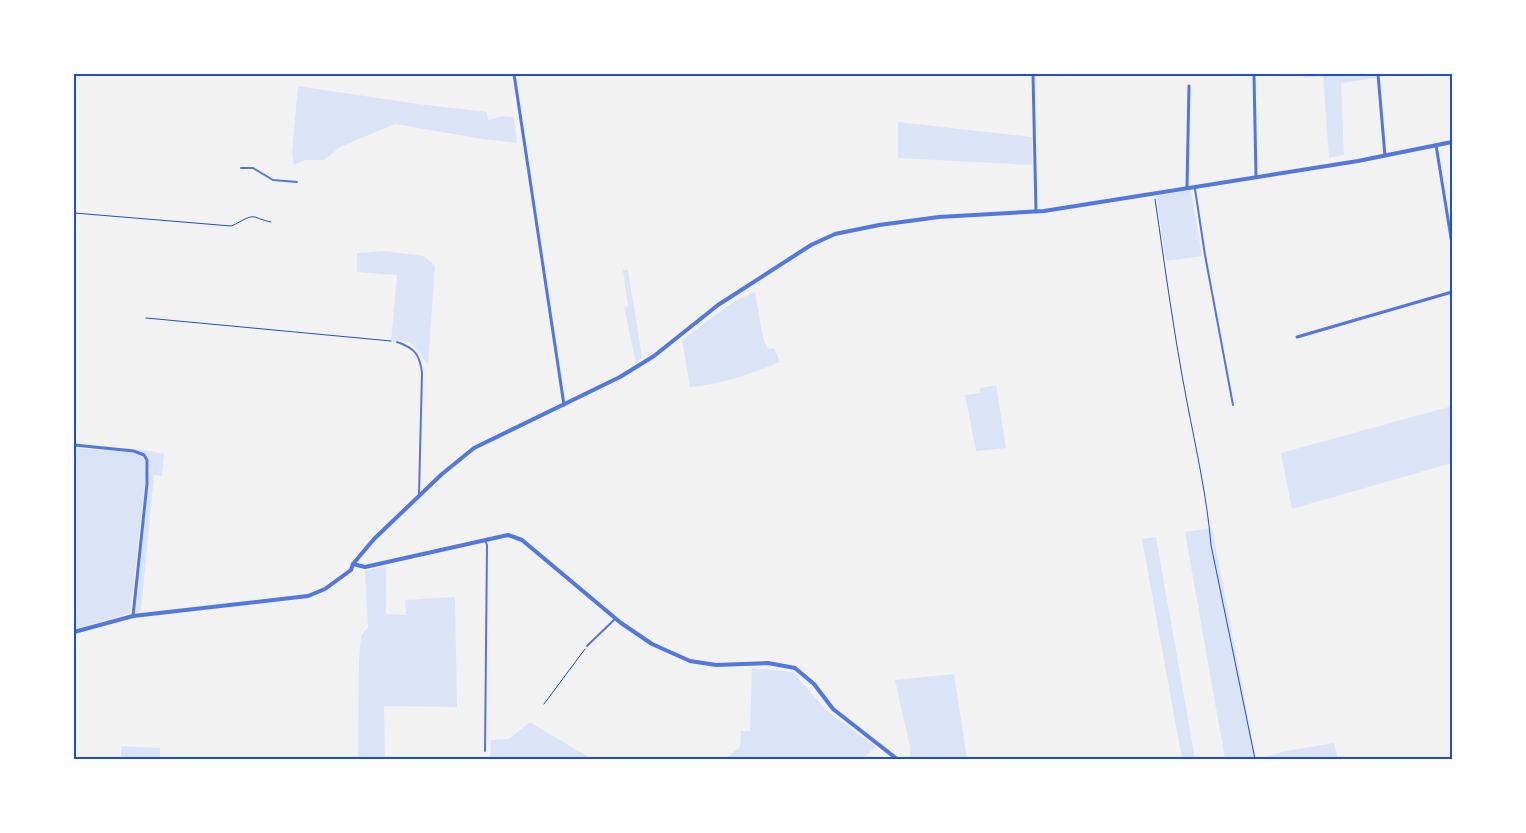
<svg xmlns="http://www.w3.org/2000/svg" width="1526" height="833" viewBox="0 0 1526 833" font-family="Overpass,sans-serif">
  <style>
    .green { fill: #dbe4f7 }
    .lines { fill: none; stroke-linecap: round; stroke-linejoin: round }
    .path { stroke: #1d4ed8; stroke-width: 1 }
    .service { stroke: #5277de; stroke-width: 2 }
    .minor { stroke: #5277de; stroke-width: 3 }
    .tertiary { stroke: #5277de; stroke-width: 4 }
    .neatline { fill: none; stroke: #1d4ed8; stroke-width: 2 }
  </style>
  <rect width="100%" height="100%" fill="#f2f2f2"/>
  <g class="green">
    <path d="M1304,74H1376V78L1341,83L1344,155L1329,158L1323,76L1304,78Z"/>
    <path d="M298,86L418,104L487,112L488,120L504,116L514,117L517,143L483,139L395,124L342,146L324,160H305L294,165L292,152Z"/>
    <path d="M898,122L1032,137V165L898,158Z"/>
    <path d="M1191,190L1202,256L1166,261L1156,196Z"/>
    <path d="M383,251L424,256L435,266L428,365C417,350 412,336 391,342L397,275L357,272V253Z"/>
    <path d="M623,270H628L642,357L636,363L624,307L628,306Z"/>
    <path d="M755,292L763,338L768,349L774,348L780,362C751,374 722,384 690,387L682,340L733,302Z"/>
    <path d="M996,385L1006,448L976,451L965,395L980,393V388Z"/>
    <path d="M1452,406V463L1292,509L1281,453Z"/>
    <path d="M74,448L134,452L143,457L147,466L130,613L74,629Z"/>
    <path d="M136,448L164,454L162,476L154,475L141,610L137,612L134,609L150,471L148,456Z"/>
    <path d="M1212,528L1256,759H1225L1185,532Z"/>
    <path d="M1156,537L1195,759H1182L1142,539Z"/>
    <path d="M386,566V614L406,615L405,600L455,597L457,707L384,706L385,759H358L359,661L361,636L368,627L365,571Z"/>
    <path d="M752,668L793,672L827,711L876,747L862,759H725L740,747L741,731H750Z"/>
    <path d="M954,674L967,759H910V747L895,680Z"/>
    <path d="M530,722L533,724L592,759H490L491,740L509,739Z"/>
    <path d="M1334,743L1338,759H1258L1282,752Z"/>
    <path d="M121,746L160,748V759H121Z"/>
  </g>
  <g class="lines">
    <g class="path">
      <path d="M1155,199C1165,267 1174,335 1187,402C1196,449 1207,497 1211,545L1255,759"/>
      <path d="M74,213L231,226C238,224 248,215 255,217C261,219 265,221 271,222"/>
      <path d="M146,318L391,341"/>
      <path d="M544,704L585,649"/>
    </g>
    <g class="service">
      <path d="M241,168H253L273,180L297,182"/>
      <path d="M1195,189L1205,255L1233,405"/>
      <path d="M397,342C415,348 420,355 422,373L419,494"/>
      <path d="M485,540L487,545L485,751"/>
      <path d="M587,646L616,618"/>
    </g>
    <g class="minor">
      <path d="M514,74L564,405"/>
      <path d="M1033,74L1036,211"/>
      <path d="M1254,74L1256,177"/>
      <path d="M1378,74L1385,156"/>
      <path d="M1436,145L1452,244"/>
      <path d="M1187,187L1189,86"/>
      <path d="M1297,337L1452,292"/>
      <path d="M74,445L134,451L144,455L147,460V484L133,616"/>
    </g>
    <g class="tertiary">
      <path d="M353,564L365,567L508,535L522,540L621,623L652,644L690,661L716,665L768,663L795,668L814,684L833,709L897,759"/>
      <path d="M74,632L133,616L308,596L325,589L351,570L353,564L374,539L442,474L474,448L620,377L654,356L718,305L811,245L835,234L879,225L939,217L1044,211L1358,161L1452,142"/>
    </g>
  </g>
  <rect width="1526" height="833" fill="none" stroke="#ffffff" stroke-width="150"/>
  <rect x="75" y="75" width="1376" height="683" class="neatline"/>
</svg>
